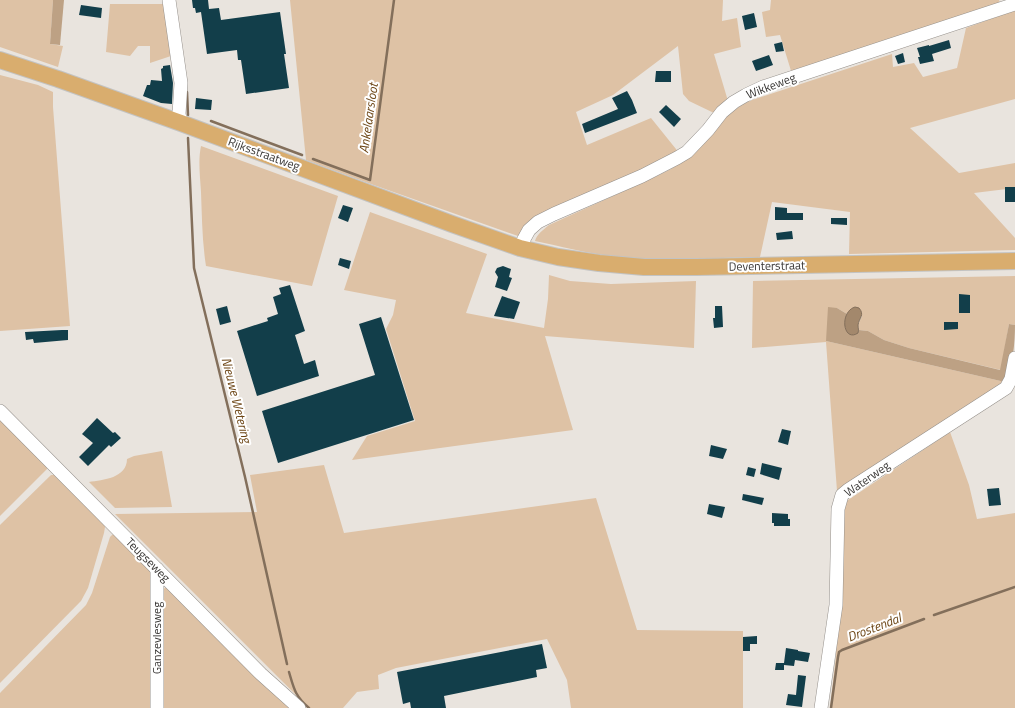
<svg xmlns="http://www.w3.org/2000/svg" width="1015" height="708" viewBox="0 0 1015 708" font-family="'Titillium Web',sans-serif">
  <style>
    .green { fill: #dec2a5 }
    .forest { fill: #bda184 }
    .water { fill: #a3886c; stroke: #836f5b }
    .lines { fill: none; stroke-linecap: round; stroke-linejoin: round }
    .stream { stroke: #836f5b; stroke-width: 2.5 }
    .building { fill: #123e4a }
    .minor-casing { stroke: #95908b; stroke-width: 14 }
    .major-casing { stroke: #c3c3c2; stroke-width: 18 }
    .minor { stroke: #fff; stroke-width: 13 }
    .major { stroke: #d9ad6e; stroke-width: 16 }
    .labels { text-anchor: middle; stroke-width: 4; stroke-linejoin: round; paint-order: stroke }
    .street-label { font-size: 12px; fill: #383634; stroke: #fff }
    .water-label { font-size: 13px; font-style: italic; fill: #6e4717; stroke: #fff }
  </style>
  <rect width="100%" height="100%" fill="#e9e4de"/>
  <g class="green">
    <path d="M0,0H53L50,44L63,46L58,67L0,47Z"/>
    <path d="M290,0H723L722,21L737,18L741,47L714,54L728,101L714,113L689,101L683,94L678,46L613,95L576,112L587,145L651,118L680,154L520,233L518,236L371,184L306,160Z"/>
    <path d="M771,0H999L1000,3L792,74L780,35L766,37L762,12L770,10Z"/>
    <path d="M110,4H167L174,55L150,63V46H138L130,56L106,52Z"/>
    <path d="M1015,10V99L910,128L959,173L1015,163V188L974,193L1015,238V250L849,254L850,212L772,202L760,257C711,258 660,262 610,256C585,253 560,246 535,241C537,234 543,230 549,225L657,176L671,169L682,162L724,118L743,104L752,100L892,54L893,67L914,63L923,77L957,68L966,28Z"/>
    <path d="M0,75L38,85L53,92V107L70,326L0,331Z"/>
    <path d="M201,146L338,196L312,286L206,266C202,241 202,216 201,192C200,176 198,160 201,146Z"/>
    <path d="M370,212L487,254L466,313L544,328L548,299L549,275L570,281L611,284L696,281L694,348L545,336L573,430L352,460L367,436L415,421L386,329L393,315L396,300L344,290Z"/>
    <path d="M1015,276V325L1009,324L1001,370L909,348L884,340L868,331L859,330L858,325L862,316L847,313V314L837,308L826,341L1005,382L848,490L837,491L826,342L752,348L753,281Z"/>
    <path d="M0,418L47,466V469L0,516Z"/>
    <path d="M950,432L969,485L977,519L1015,513V708H830L836,655L834,651L844,504L848,500Z"/>
    <path d="M162,451L172,507L115,508L89,482C103,480 127,478 127,459L134,456Z"/>
    <path d="M324,465L344,533L596,498L637,630L743,631V708H571L567,680L547,639L396,668L378,675L379,689L357,692L343,708H310L294,693L115,514L257,512L250,475Z"/>
    <path d="M51,475H55L104,524L105,527L104,533L88,588L81,601L0,683V525Z"/>
    <path d="M114,534L152,573L153,708H0V693L86,605L92,593L110,537L112,535Z"/>
    <path d="M165,588H168L296,708H161L162,590Z"/>
  </g>
  <g class="forest">
    <path d="M53,0H64L60,45L50,44Z"/>
    <path d="M828,307L837,308L847,314L845,324L846,329L858,333L859,330L868,331L884,340L909,348L1000,370L1009,324L1015,325C1015,342 1013,367 1005,382L826,341Z"/>
  </g>
  <path class="water" d="M855,307L859,308C865,315 859,318 858,325C858,328 859,330 858,333C843,343 839,312 855,307Z"/>
  <g class="lines">
    <g class="stream">
      <path d="M187,92L188,115"/>
      <path d="M211,121L302,155"/>
      <path d="M188,138L194,268L245,477L287,664"/>
      <path d="M313,159L370,180L394,0"/>
      <path d="M934,615L1015,587"/>
      <path d="M289,672C294,689 295,696 309,708"/>
      <path d="M831,708L838,657L839,652L842,650L924,619"/>
    </g>
  </g>
  <g class="building">
    <path d="M192,0H208L209,9L219,8L221,20L280,12L286,54H284L289,88L246,94L241,60H238L237,50L207,54L201,12L196,13L195,8H193Z"/>
    <path d="M81,5L102,8L101,18L79,15Z"/>
    <path d="M754,13L757,27L745,30L742,16Z"/>
    <path d="M949,40L951,48L932,54L934,61L920,64L918,57H920L917,48L929,45V46Z"/>
    <path d="M782,42L784,51L776,52L774,44Z"/>
    <path d="M903,53L905,62L898,64L895,56Z"/>
    <path d="M769,55L773,65L756,71L752,61Z"/>
    <path d="M170,65L173,83L172,104L161,103L143,96L147,85H150L151,80L162,81L161,69L163,68V66Z"/>
    <path d="M656,71H671V82H655Z"/>
    <path d="M627,91L632,100L637,113L585,133L582,124L618,109L612,98Z"/>
    <path d="M196,98L212,100L211,110L195,109Z"/>
    <path d="M666,105L681,119L674,127L659,112Z"/>
    <rect x="1005" y="187" width="10" height="15"/>
    <path d="M343,205L353,208L348,222L338,218Z"/>
    <path d="M775,207L787,208V213H803V220H775Z"/>
    <path d="M831,218H847V225L831,224Z"/>
    <path d="M792,231L793,239L777,240L776,233Z"/>
    <path d="M340,258L351,261L349,269L338,265Z"/>
    <path d="M503,266L511,269L509,277L512,278L507,291L495,287L498,277L495,272L497,268Z"/>
    <path d="M290,285L305,331L295,335L304,364L315,360L319,376L257,396L237,331L268,321L267,318L278,314L273,297L281,294L279,288Z"/>
    <path d="M959,294L970,295V313H959Z"/>
    <path d="M502,296L520,302L514,319L494,316Z"/>
    <path d="M227,306L231,322L220,325L216,309Z"/>
    <path d="M715,306H722L723,327L714,328L713,318H715Z"/>
    <path d="M381,317L414,420L278,463L262,411L375,375L359,324Z"/>
    <path d="M944,322H958V329L944,330Z"/>
    <path d="M62,330H68V340L34,343L33,339L26,340L25,332Z"/>
    <path d="M97,418L113,433L115,432L121,438L111,447L109,445L88,466L79,457L93,443L82,434Z"/>
    <path d="M782,429L791,431L788,445L778,442Z"/>
    <path d="M711,445L727,449L723,459L709,456Z"/>
    <path d="M762,463L782,468L779,480L760,474Z"/>
    <path d="M748,467L756,469L754,477L746,475Z"/>
    <path d="M999,488L1001,505L989,506L987,489Z"/>
    <path d="M743,494L764,498L762,505L742,500Z"/>
    <path d="M709,504L725,507L722,518L707,514Z"/>
    <path d="M772,513L788,514V519H790V526H774V523H772Z"/>
    <path d="M757,636V644H750V651H743V637Z"/>
    <path d="M542,644L547,668L536,670L537,677L444,696L446,708H411L410,702L403,704L397,672Z"/>
    <path d="M786,648L798,650V651L810,653L808,662L795,660L794,666L784,665V670H775L776,663H784Z"/>
    <path d="M798,675L806,676L802,707L786,705L788,694L796,695Z"/>
  </g>
  <g class="lines">
    <g class="minor-casing">
      <g id="minor">
        <path d="M169,0L181,83L179,114L181,123"/>
        <path d="M520,248L524,239L529,230L538,222L554,214L642,176L677,158L687,152L708,130L722,112L734,102L746,95L763,87L1015,4"/>
        <path d="M0,411L261,674L299,708"/>
        <path d="M157,708V569"/>
        <path d="M821,708L836,605L838,509L842,495L848,490L1006,388L1011,379L1015,358"/>
      </g>
    </g>
    <g class="major-casing">
      <path id="major" d="M0,60L58,79L181,123L452,224L520,248L558,257L599,263L644,267H697L1015,261"/>
    </g>
    <use href="#minor" class="minor"/>
    <use href="#major" class="major"/>
  </g>
  <g class="labels">
    <g class="street-label">
      <text transform="translate(771 86) rotate(-21)" y="4">Wikkeweg</text>
      <text transform="translate(264 154) rotate(20)" y="4">Rijksstraatweg</text>
      <text transform="translate(767 266) rotate(-1)" y="4">Deventerstraat</text>
      <text transform="translate(867 479) rotate(-35)" y="4">Waterweg</text>
      <text transform="translate(148 560) rotate(45)" y="4">Teugseweg</text>
      <text transform="translate(157 638) rotate(-90)" y="4">Ganzevlesweg</text>
    </g>
    <g class="water-label">
      <text transform="translate(368 118) rotate(-82)" y="5">Ankelaarsloot</text>
      <text transform="translate(237 400) rotate(76)" y="5">Nieuwe Wetering</text>
      <text transform="translate(874 627) rotate(-21)" y="5">Drostendal</text>
    </g>
  </g>
</svg>
